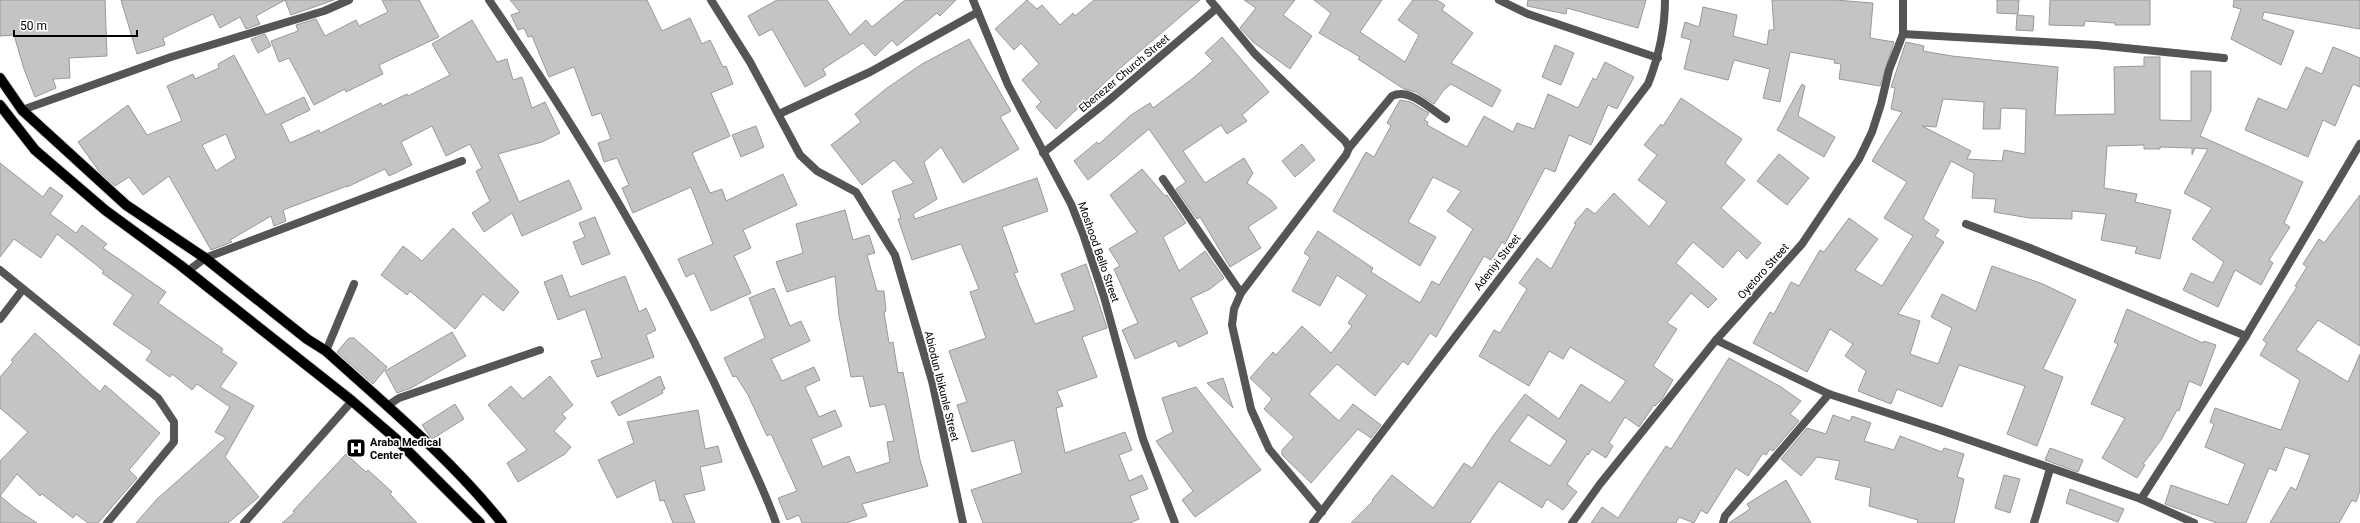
<svg xmlns="http://www.w3.org/2000/svg" width="2360" height="523" viewBox="0 0 2360 523" font-family="Roboto,sans-serif">
  <style>
    .building { fill: #c4c4c4; stroke: #999; fill-rule: evenodd }
    .lines { fill: none; stroke-linecap: round; stroke-linejoin: round }
    .primary-casing { stroke: #dbdbdb; stroke-width: 12 }
    .lane { stroke: #555; stroke-width: 8 }
    .street { stroke: #555; stroke-width: 8 }
    .primary { stroke: #000; stroke-width: 10 }
    .labels { text-anchor: middle; stroke-width: 3.5; stroke-linejoin: round; paint-order: stroke }
    .street-label { font-size: 11px; fill: #000; stroke: #fff }
    .poi-label { font-size: 11px; font-weight: bold; fill: #000; stroke: #fff; text-anchor: start }
  </style>
  <rect width="100%" height="100%" fill="#fff"/>
  <g class="building">
    <path d="M0,0H105L107,56L69,58L70,78L53,79L56,88L35,97L24,69L14,35L0,36Z"/>
    <path d="M121,0H334L291,15L285,0L256,16L260,24L246,29L240,17L220,28L213,14L163,38L165,45L137,54Z"/>
    <path d="M382,0H419L439,37L379,65L383,74L346,92L345,89L314,105L289,58L279,62L271,41L298,31L296,25L316,19L325,36L356,20L359,26L388,12Z"/>
    <path d="M510,0H647L662,31L690,18L702,44L710,40L723,67L726,66L733,84L711,93L730,136L692,153L710,193L722,189L726,201L783,174L797,205L743,230L751,248L734,256L751,293L711,311L694,273L686,277L678,259L713,244L691,187L633,213L622,188L629,185L617,158L604,162L598,143L611,139L601,113L592,116L574,67L549,77L532,36L528,37L524,28L518,30L511,15L520,12Z"/>
    <path d="M777,0H827L850,35L866,20L872,27L905,0H956L940,16L937,13L897,46L892,40L875,56L863,43L823,69L826,75L805,87L772,29L759,36L748,16Z"/>
    <path d="M1027,0L1037,9L1042,5L1060,25L1073,13L1075,16L1094,0H1200L1119,69L1056,129L1036,107L1041,102L1022,80L1039,64L1021,43L1014,50L995,29Z"/>
    <path d="M1244,0H1295L1283,15L1312,36L1290,69L1253,42L1240,28L1256,8Z"/>
    <path d="M1314,0H1382L1360,32L1405,62L1419,35L1398,20L1413,0H1437L1445,5L1442,10L1473,33L1451,63L1501,90L1492,107L1451,84L1443,91L1434,104L1416,92L1404,89L1358,59L1360,57L1319,33L1331,13Z"/>
    <path d="M1528,0H1646L1638,28L1567,8L1566,14L1527,6Z"/>
    <path d="M1772,0H1835L1873,3L1870,38L1894,42L1880,86L1839,79L1841,64L1834,63L1835,60L1790,52L1780,102L1763,98L1770,69L1734,60L1728,80L1684,69L1691,40L1681,37L1685,22L1699,27L1703,7L1737,15L1733,36L1767,45L1769,30H1774Z"/>
    <path d="M1997,0H2019L2018,14L1997,13Z"/>
    <path d="M2050,0H2150V25H2115V23L2085,21L2084,26L2049,25Z"/>
    <path d="M2234,0H2360V29L2264,12L2262,19L2294,31L2281,65L2231,39L2241,9L2233,7Z"/>
    <path d="M2017,15L2034,16L2033,31L2016,30Z"/>
    <path d="M472,20L497,62L507,59L513,80L522,77L532,108L545,102L560,133L542,142L498,154L519,202L569,180L582,209L522,236L512,213L484,232L472,213L490,201L476,171L482,168L470,144L446,156L432,126L401,142L412,165L389,176L385,169L347,187V186L283,210L286,221L274,226L271,216L230,240L232,242L211,250L169,176L143,195L129,177L115,186L101,174L78,142L128,105L147,135L182,121L167,86L193,74L195,79L219,68L218,64L234,55L266,115L304,97L310,110L281,124L290,143L319,130L320,133L381,103L382,106L407,94L408,96L450,75L432,44ZM226,134L236,158L216,171L202,145Z"/>
    <path d="M265,34L271,46L258,53L251,39Z"/>
    <path d="M1222,37L1269,92L1242,115L1247,121L1227,134L1221,125L1183,151L1205,183L1244,158L1253,173L1247,183L1271,200L1277,208L1248,227L1261,248L1230,267L1200,217L1197,219L1176,189L1186,182L1149,129L1088,180L1074,161L1097,142L1099,144L1131,115L1150,103L1153,108L1192,79L1213,61L1205,53Z"/>
    <path d="M969,39L1011,111L1000,117L1019,149L963,183L941,147L924,162L937,199L913,214L915,219L1037,178L1048,211L1002,227L1018,272L1014,273L1035,324L1075,310L1061,274L1086,264L1107,328L1082,337L1097,377L1057,391L1063,406L1056,408L1065,453L1125,432L1132,450L1119,455L1129,481L1142,475L1148,489L1130,496L1139,519L1130,523H983L971,490L1022,473L1014,440L972,452L957,405L967,402L949,351L986,338L970,292L979,289L961,244L912,260L898,219L901,218L892,191L914,183L894,160L862,185L831,145L861,122L855,114L887,88L922,64Z"/>
    <path d="M1906,42L1924,46L1923,51L1952,56L2058,67L2055,115L2115,114L2114,67L2144,66V57H2160V120L2191,121V71H2211V110L2200,136L2303,182L2284,223L2290,227L2269,260L2273,263L2261,285L2235,270L2218,307L2183,290L2191,273L2213,283L2224,262L2192,239L2212,208L2184,193L2208,149L2195,148L2192,155V148L2160,147V149H2144V145L2107,146L2104,188L2137,194L2135,202L2171,210L2160,259L2135,253L2137,247L2101,240L2106,214L2072,211V219L2029,218L1994,212L1996,199L1972,198L1974,173L1951,161L1923,219L1939,230L1935,236L1944,242L1898,314L1920,321L1910,354L1938,364L1952,328L1931,317L1942,294L1976,311L1992,266L2043,284L2076,300L2043,369L2063,377L2037,446L2007,434L2025,386L1959,365L1942,407L1897,389L1891,404L1858,391L1866,371L1845,356L1853,344L1830,329L1807,372L1753,343L1770,312L1774,314L1791,282L1799,286L1820,250L1824,252L1849,218L1878,239L1855,270L1882,286L1913,236L1884,218L1907,182L1872,161L1902,112L1891,109L1895,88L1891,87ZM1943,99L1984,102L1983,129H2000L2001,108L2026,109L2025,154L2004,150L2002,161L1967,159L1971,151L1922,126L1936,127Z"/>
    <path d="M1555,45L1574,53L1561,85L1542,77Z"/>
    <path d="M2333,47L2360,58V87L2353,84L2335,126L2323,120L2308,157L2245,130L2258,98L2287,110L2306,67L2322,74Z"/>
    <path d="M1605,62L1634,77L1617,109L1608,105L1591,145L1569,135L1555,172L1545,168L1505,244L1502,242L1491,260L1484,256L1436,337L1430,333L1408,365L1403,361L1375,396L1337,364L1309,394L1339,421L1353,404L1381,425L1371,438L1358,429L1311,483L1282,455V450L1294,437L1264,409L1272,399L1250,378L1273,352L1276,355L1302,326L1331,353L1352,326L1348,323L1367,295L1337,275L1320,306L1292,291L1310,257L1304,253L1318,231L1373,268L1371,272L1420,303L1432,281L1439,285L1473,229L1447,211L1461,191L1433,177L1408,222L1436,237L1420,266L1333,211L1366,152L1374,157L1391,126L1387,123L1400,100L1411,102L1424,110L1429,113L1424,120L1428,122L1427,125L1467,147L1484,116L1513,132L1517,123L1534,129L1548,94L1578,108L1593,78L1596,80Z"/>
    <path d="M1802,84L1805,86L1798,116L1835,137L1824,157L1777,130Z"/>
    <path d="M1681,98L1742,139L1725,163L1745,180L1721,208L1761,243L1747,259L1738,250L1723,268L1693,242L1676,263L1717,299L1708,308L1691,293L1667,323L1677,329L1653,366L1673,380L1662,399L1655,406L1654,405L1639,427L1625,417L1609,443L1613,446L1606,458L1592,449L1588,455L1587,454L1567,484L1577,492L1563,510L1547,499L1542,508L1499,481L1470,523H1351L1373,501L1372,500L1392,475L1433,508L1464,463L1472,468L1493,436L1525,394L1559,419L1581,384L1610,403L1626,381L1570,347L1563,359L1549,351L1529,386L1479,356L1494,330L1500,333L1527,289L1519,283L1537,258L1551,269L1576,224L1574,223L1587,208L1595,214L1614,193L1649,227L1667,202L1638,180L1657,155L1644,145L1661,124L1663,126ZM1528,415L1567,441L1550,466L1509,441Z"/>
    <path d="M756,126L764,147L741,157L732,135Z"/>
    <path d="M1302,144L1315,160L1295,177L1282,161Z"/>
    <path d="M1779,154L1809,178L1787,205L1757,181Z"/>
    <path d="M0,163L43,197L50,187L63,196L50,214L76,233L82,225L107,244L103,248L166,292L158,303L223,349L221,352L237,363L220,387L254,406L225,457L259,497L228,523H136L157,499L226,438L215,432L230,407L197,384L192,390L172,374L170,377L146,360L152,351L113,324L133,295L102,273L104,271L57,234L41,258L14,239L0,257Z"/>
    <path d="M1142,169L1165,196L1167,195L1186,223L1163,237L1179,271L1205,251L1224,278L1210,289L1191,298L1208,333L1179,347L1176,341L1135,359L1122,330L1138,323L1114,269L1120,266L1109,249L1137,232L1110,195Z"/>
    <path d="M2360,195V346L2318,320L2296,350L2348,382L2360,354V491L2356,502L2352,500L2339,523H2270L2291,487L2296,490L2310,455L2285,447L2276,471L2269,468L2246,523H2217L2165,504L2171,485L2228,505L2245,464L2205,447L2214,424L2210,422L2215,408L2281,430L2300,380L2260,355L2267,343L2263,340L2297,287L2295,286L2307,267L2303,264L2319,239L2324,243Z"/>
    <path d="M845,210L853,240L869,235L875,253L867,255L877,291H884L886,311L884,312L889,343L893,342L898,373L903,372L920,460L928,486L862,504L867,516L846,523H802L799,515L787,520L778,498L797,491L771,434L767,436L748,395L736,376L733,377L724,358L765,338L749,298L774,288L790,326L801,321L810,341L771,359L782,381L814,367L820,380L805,387L819,417L835,410L842,426L811,439L823,467L849,456L856,473L890,462L887,442L894,441L885,404L870,407L863,376L851,377L839,316L835,276L787,292L776,262L803,253L796,224Z"/>
    <path d="M595,217L610,254L582,265L573,242L585,237L579,223Z"/>
    <path d="M453,228L519,292L503,311L483,294L455,329L410,291L407,295L381,275L403,246L422,261Z"/>
    <path d="M562,275L570,297L625,276L639,312L646,308L656,330L646,335L654,357L597,377L591,361L602,358L585,309L558,320L544,282Z"/>
    <path d="M2127,309L2203,343L2204,341L2216,345L2201,386L2189,381L2179,411L2177,410L2161,440L2143,464L2145,465L2137,478L2102,458L2125,418L2091,404L2118,344L2114,342Z"/>
    <path d="M452,332L466,356L411,388L397,393L385,371Z"/>
    <path d="M35,333L100,392L105,385L160,433L129,470L137,478L98,523H88L76,514L73,518L42,494L40,496L17,474L0,496V461L28,432L0,408V377L13,362L11,360Z"/>
    <path d="M349,338H354L387,367L373,384L337,352Z"/>
    <path d="M1729,358L1781,387L1801,401L1790,414L1799,421L1773,451L1770,449L1766,455L1763,453L1748,476L1736,468L1707,514L1701,510L1694,523L1679,517L1676,523H1591L1602,507L1618,518L1666,446L1671,449Z"/>
    <path d="M550,376L573,405L562,414L566,418L554,431L571,447L565,454L518,482L507,463L527,450L488,405L511,386L523,399Z"/>
    <path d="M660,376L665,389L662,390L663,393L619,416L611,402Z"/>
    <path d="M1223,378L1233,408L1207,383Z"/>
    <path d="M1196,387L1261,470L1195,517L1182,500L1193,491L1156,441L1173,432L1162,398Z"/>
    <path d="M455,404L464,419L432,439L422,425Z"/>
    <path d="M698,410L705,449L718,446L722,462L700,467L705,490L684,495L695,523H673L664,500L660,501L655,480L617,498L598,460L634,443L627,422Z"/>
    <path d="M1833,415L1850,421L1852,416L1871,423L1864,441L1894,450L1900,436L1942,452L1944,448L1964,454L1957,477L1964,479L1954,523H1917L1918,520L1869,506L1871,488L1835,479L1840,461L1817,457L1801,476L1781,459L1807,428L1826,434Z"/>
    <path d="M2050,448L2083,460L2078,472L2045,460Z"/>
    <path d="M346,454L366,472L368,470L392,492L390,494L417,523H282L295,512L293,511Z"/>
    <path d="M2004,475L2020,479L2010,513L1995,508Z"/>
    <path d="M1786,480L1811,523H1729L1750,509L1747,504Z"/>
    <path d="M2070,489L2124,509L2118,522L2066,503Z"/>
    <path d="M0,496L17,510L37,523H0Z"/>
  </g>
  <g class="lines">
    <g class="primary-casing">
      <g id="primary">
        <path d="M0,78L22,110L126,205L205,258L307,339L326,351C387,406 451,459 502,523"/>
        <path d="M0,105L35,150L105,210L180,265L352,401L395,438L480,523"/>
      </g>
    </g>
    <path class="lane" d="M326,351L354,284"/>
    <g class="street">
      <path d="M489,0C581,134 666,275 733,423C747,456 764,489 776,523"/>
      <path d="M711,0L750,62L800,155L817,171L856,192L895,255L932,381L963,523"/>
      <path d="M973,0L1008,85L1071,204L1083,234L1104,297L1143,439L1175,523"/>
      <path d="M1210,0L1255,54L1345,141L1349,148L1346,155L1241,293L1234,309L1232,325L1251,409L1269,449L1322,512"/>
      <path d="M1499,0L1528,14L1658,58"/>
      <path d="M1903,34L2096,45L2224,58"/>
      <path d="M22,110L171,57L324,11L349,0"/>
      <path d="M779,114L870,72L978,12"/>
      <path d="M1349,148L1392,96C1410,87 1431,110 1446,119"/>
      <path d="M1043,153L1108,101L1217,8"/>
      <path d="M1163,179L1241,293"/>
      <path d="M1966,224L2030,248L2246,336"/>
      <path d="M0,270L158,398L174,422V442L107,523"/>
      <path d="M188,271L205,258L462,161"/>
      <path d="M0,319L23,289"/>
      <path d="M1716,340L1829,394L1937,429L2141,499L2194,523"/>
      <path d="M387,406L399,398L540,350"/>
      <path d="M2141,499L2246,336L2360,144"/>
      <path d="M244,523L352,401"/>
      <path d="M1313,523L1648,84C1659,56 1665,30 1665,0"/>
      <path d="M1572,523L1600,484L1716,340L1802,244L1859,159L1872,132L1881,104L1889,70L1903,34V0"/>
      <path d="M1723,523L1725,516L1829,394"/>
      <path d="M2034,523L2050,469"/>
    </g>
    <use href="#primary" class="primary"/>
  </g>
  <defs>
    <g id="hospital-square" transform="scale(1)"><rect x="-9" y="-9" width="18" height="18" rx="4" fill="#000" stroke="#fff"/><path d="M-5-5h3v3.5h4V-5h3V5h-3V1.5h-4V5h-3Z" fill="#fff"/></g>
  </defs>
  <g fill-rule="evenodd">
    <use href="#hospital-square" x="356" y="448"/>
  </g>
  <g class="labels">
    <g class="street-label">
      <text transform="translate(1124 73) rotate(-40)" y="4">Ebenezer Church Street</text>
      <text transform="translate(1099 252) rotate(71)" y="4">Moshood Bello Street</text>
      <text transform="translate(1497 262) rotate(-52)" y="4">Adeniyi Street</text>
      <text transform="translate(1763 271) rotate(-48)" y="4">Oyetoro Street</text>
      <text transform="translate(942 386) rotate(76)" y="4">Abiodun Ibikunle Street</text>
    </g>
    <g class="poi-label">
      <text x="370" y="446">Araba Medical<tspan x="370" dy="13">Center</tspan></text>
    </g>
  </g>
  <path d="M14 30v6h123v-6" fill="none" stroke="#000000" stroke-width="2"/>
  <text x="20" y="30" font-size="12" fill="#000000" stroke="#ffffff" stroke-width="3" paint-order="stroke">50 m</text>
</svg>
